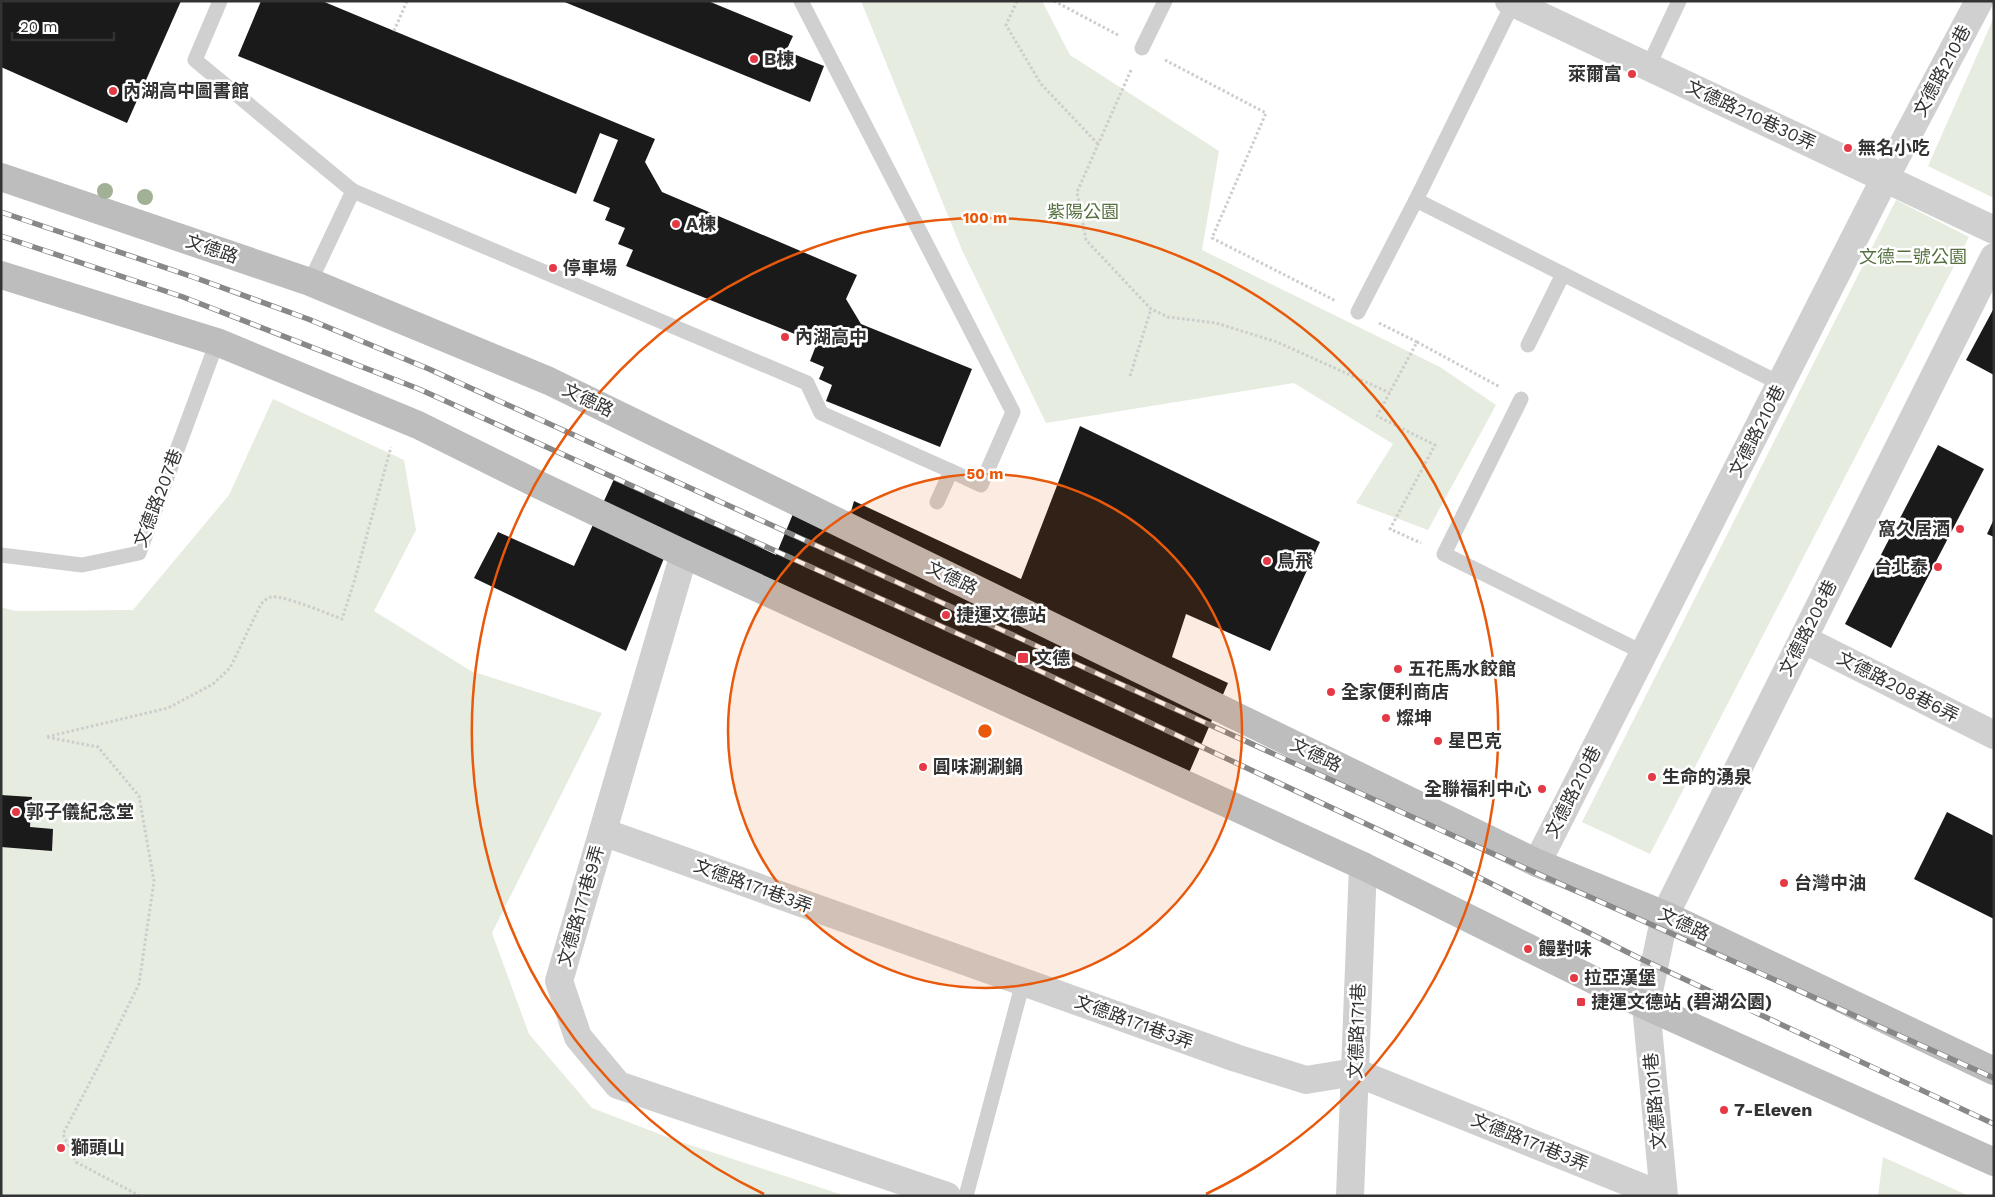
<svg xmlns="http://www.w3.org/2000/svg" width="1995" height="1197" viewBox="0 0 1995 1197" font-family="'Work Sans','Noto Sans TC',sans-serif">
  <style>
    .green { fill: #e6ecdf }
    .building { fill: #1a1a1a }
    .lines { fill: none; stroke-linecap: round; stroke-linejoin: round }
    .path { stroke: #cdcdcd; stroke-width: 3; stroke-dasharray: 2.5 2.5; stroke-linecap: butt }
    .service { stroke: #d0d0d0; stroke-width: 15 }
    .minor { stroke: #d0d0d0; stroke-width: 28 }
    .tertiary { stroke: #d0d0d0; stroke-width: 28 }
    .secondary { stroke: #bdbdbd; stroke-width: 28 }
    .rail-casing { stroke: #888; stroke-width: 5.5 }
    .rail { stroke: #fff; stroke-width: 4; stroke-dasharray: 11; stroke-linecap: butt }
    .tree { fill: #a2b095 }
    .ring { fill: none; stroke: #e8590c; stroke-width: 2.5 }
    .poi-dot { fill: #e63946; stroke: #fff; stroke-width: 2 }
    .labels { text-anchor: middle; stroke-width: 5; stroke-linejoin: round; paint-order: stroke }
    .poi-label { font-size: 18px; font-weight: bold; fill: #333; stroke: #fff; text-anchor: start }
    .street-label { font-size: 18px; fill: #333; stroke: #fff }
    .park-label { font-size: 18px; fill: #56703f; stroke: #fff }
    .centre { fill: #e8590c; stroke: #fff; stroke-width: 2.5 }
    .ring-label { font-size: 15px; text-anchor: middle; font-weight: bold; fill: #e8590c; stroke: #fff; stroke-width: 5; stroke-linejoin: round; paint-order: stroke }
  </style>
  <rect width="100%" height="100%" fill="#fff"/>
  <g class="green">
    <path d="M861,1H1042L1070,55L1219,151L1202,250L1440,367L1496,405L1428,530L1356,503L1393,444L1294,383L1046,423L962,250Z"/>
    <path d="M1994,17V198L1928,166Z"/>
    <path d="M1896,200L1969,237L1650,854L1582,822Z"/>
    <path d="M273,399L404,460L416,530L374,611L471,671L602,713L492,933L529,1034L592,1108L675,1140L846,1196H1V607L15,611L133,610L229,495Z"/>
    <path d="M1883,1157L1969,1196H1878Z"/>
  </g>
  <g class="building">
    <path d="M1,1H181L127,123L1,67Z"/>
    <path d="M261,1H322L655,139L645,162L662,192L857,275L846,299L861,324L972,369L940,447L826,401L832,385L819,379L824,367L810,361L817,343L626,266L633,250L618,244L625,228L605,220L610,208L593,201L618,140L600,133L576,194L238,56Z"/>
    <path d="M562,1H708L793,36L786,51L824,66L810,102Z"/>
    <path d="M1994,308V375L1966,360Z"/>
    <path d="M1080,426L1320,542L1270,651L1186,614L1172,657L1228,683L1179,796L667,551L626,651L474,578L498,532L574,566L615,477L776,555L802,492L850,515L854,501L1021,579Z"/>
    <path d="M1938,445L1984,469L1891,648L1845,624Z"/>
    <path d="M1994,519V537L1987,534Z"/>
    <path d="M1,795L32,797L30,827L53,829L52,851L1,847Z"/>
    <path d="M1947,812L1994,836V919L1914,879Z"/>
  </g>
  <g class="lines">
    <g class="path">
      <path d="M1017,1L1006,25L1041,84L1098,144"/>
      <path d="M1054,1L1120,36"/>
      <path d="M394,31L407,1"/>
      <path d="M1165,60L1266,113L1212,238L1336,301"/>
      <path d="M1131,70L1077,192L1086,240L1151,309L1168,317L1216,323L1277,342L1390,393"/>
      <path d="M1379,323L1417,342L1377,416L1435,445L1390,529L1421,543"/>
      <path d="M1417,342L1500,387"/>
      <path d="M1130,376L1151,309"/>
      <path d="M140,1196L76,1162L63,1134L99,1065L139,984L154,881L139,796L98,747L46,737L168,708L213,684L230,668L261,604C264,601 267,598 271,597C284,595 328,614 342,619L354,582L391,447"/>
    </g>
    <g class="service">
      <path d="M220,1L195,60L353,191L310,282"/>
      <path d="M801,1L1013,412L981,485L951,471"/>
      <path d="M1142,48L1165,1"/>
      <path d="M1648,67L1679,1"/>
      <path d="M353,191L807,383L821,413L951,471L937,502"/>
      <path d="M1416,200L1781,384"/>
      <path d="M1358,312L1416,200L1513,3"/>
      <path d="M1528,345L1563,274"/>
      <path d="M1521,399L1444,554L1644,653"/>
      <path d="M1,555L82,565L139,553L217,342"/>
      <path d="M966,1196L1023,982"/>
    </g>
    <g class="minor">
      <path d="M1509,1L1994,230"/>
      <path d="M684,554L559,981L578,1037L618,1085L947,1196"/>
      <path d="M1803,639L1994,735"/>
      <path d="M603,832L1236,1058L1306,1080L1355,1072L1663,1196"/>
      <path d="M1537,863L1885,178L1979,1"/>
      <path d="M1350,1196L1363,866"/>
    </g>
    <path class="tertiary" d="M1664,1196L1646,1006L1665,915L1994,257"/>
    <g class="secondary">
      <path d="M1,177L310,282L549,381L1537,863L1665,915L1994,1071"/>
      <path d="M1,275L217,342L418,425L535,483L684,554L1363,866L1646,1006L1994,1162"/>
    </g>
    <g class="rail-casing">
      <g id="rail">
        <path d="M1,212L196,278L308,319L429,369L1478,847L1994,1078"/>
        <path d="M1,236L183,297L419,389L1042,672L1458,867L1637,957L1994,1124"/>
      </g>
    </g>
    <use href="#rail" class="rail"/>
  </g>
  <g class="tree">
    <circle cx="105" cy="191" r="8"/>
    <circle cx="145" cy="197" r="8"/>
  </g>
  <circle cx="985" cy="731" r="257" fill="#e8590c" fill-opacity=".12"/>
  <g class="ring">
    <circle cx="985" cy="731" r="257"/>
    <path d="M764 1194A513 513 0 1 1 1206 1194"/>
  </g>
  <g class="poi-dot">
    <circle cx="754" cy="59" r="5"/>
    <circle cx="1632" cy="74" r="5"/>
    <circle cx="113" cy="91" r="5"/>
    <circle cx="1848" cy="148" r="5"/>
    <circle cx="676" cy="224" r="5"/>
    <circle cx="553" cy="268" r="5"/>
    <circle cx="785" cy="337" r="5"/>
    <circle cx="1960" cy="529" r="5"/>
    <circle cx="1267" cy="561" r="5"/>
    <circle cx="1938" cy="567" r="5"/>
    <circle cx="946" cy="615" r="5"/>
    <rect x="1017" y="652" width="12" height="12" rx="2.5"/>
    <circle cx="1398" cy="669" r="5"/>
    <circle cx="1331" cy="692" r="5"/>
    <circle cx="1386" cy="718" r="5"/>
    <circle cx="1438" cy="741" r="5"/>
    <circle cx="923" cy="767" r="5"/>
    <circle cx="1652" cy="777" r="5"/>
    <circle cx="1542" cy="789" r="5"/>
    <circle cx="16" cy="812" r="5"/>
    <circle cx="1784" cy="883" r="5"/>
    <circle cx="1528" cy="949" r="5"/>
    <circle cx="1574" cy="978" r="5"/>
    <rect x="1576" y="997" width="10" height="10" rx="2.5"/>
    <circle cx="1724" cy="1110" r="5"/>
    <circle cx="61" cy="1148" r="5"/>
  </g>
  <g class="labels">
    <g class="poi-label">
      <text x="764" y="65">B棟</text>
      <text x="1622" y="80" text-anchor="end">萊爾富</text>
      <text x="123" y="97">內湖高中圖書館</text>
      <text x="1858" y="154">無名小吃</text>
      <text x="686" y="230">A棟</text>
      <text x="563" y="274">停車場</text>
      <text x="795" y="343">內湖高中</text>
      <text x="1950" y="535" text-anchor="end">窩久居酒</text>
      <text x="1277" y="567">鳥飛</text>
      <text x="1928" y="573" text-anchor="end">台北泰</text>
      <text x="956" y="621">捷運文德站</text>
      <text x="1034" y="664">文德</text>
      <text x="1408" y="675">五花馬水餃館</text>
      <text x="1341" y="698">全家便利商店</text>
      <text x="1396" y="724">燦坤</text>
      <text x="1448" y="747">星巴克</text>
      <text x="933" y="773">圓味涮涮鍋</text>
      <text x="1662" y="783">生命的湧泉</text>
      <text x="1532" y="795" text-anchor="end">全聯福利中心</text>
      <text x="26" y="818">郭子儀紀念堂</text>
      <text x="1794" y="889">台灣中油</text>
      <text x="1538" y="955">饅對味</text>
      <text x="1584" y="984">拉亞漢堡</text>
      <text x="1591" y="1008">捷運文德站 (碧湖公園)</text>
      <text x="1734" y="1116">7-Eleven</text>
      <text x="71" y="1154">獅頭山</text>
    </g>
    <g class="street-label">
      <text transform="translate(1942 71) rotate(-62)" y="6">文德路210巷</text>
      <text transform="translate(1751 115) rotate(25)" y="6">文德路210巷30弄</text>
      <text transform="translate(212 249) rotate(19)" y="6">文德路</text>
      <text transform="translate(588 400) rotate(26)" y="6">文德路</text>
      <text transform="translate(1757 431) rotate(-63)" y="6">文德路210巷</text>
      <text transform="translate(158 498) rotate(-69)" y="6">文德路207巷</text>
      <text transform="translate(952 578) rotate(26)" y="6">文德路</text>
      <text transform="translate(1808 628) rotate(-63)" y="6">文德路208巷</text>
      <text transform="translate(1898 687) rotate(27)" y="6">文德路208巷6弄</text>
      <text transform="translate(1316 755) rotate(26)" y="6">文德路</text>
      <text transform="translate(1573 792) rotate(-63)" y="6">文德路210巷</text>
      <text transform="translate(753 886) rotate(20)" y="6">文德路171巷3弄</text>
      <text transform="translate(581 906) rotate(-74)" y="6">文德路171巷9弄</text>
      <text transform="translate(1684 924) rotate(25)" y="6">文德路</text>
      <text transform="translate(1134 1022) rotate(20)" y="6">文德路171巷3弄</text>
      <text transform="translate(1357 1031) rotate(-88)" y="6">文德路171巷</text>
      <text transform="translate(1655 1101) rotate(-95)" y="6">文德路101巷</text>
      <text transform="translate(1530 1142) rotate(22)" y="6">文德路171巷3弄</text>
    </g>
    <g class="park-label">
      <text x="1083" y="218">紫陽公園</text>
      <text x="1913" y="263">文德二號公園</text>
    </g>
  </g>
  <circle cx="985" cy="731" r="8" class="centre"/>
  <g class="ring-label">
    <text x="985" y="223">100 m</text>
    <text x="985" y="479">50 m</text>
  </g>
  <rect width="1995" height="1197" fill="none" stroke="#333333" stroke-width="5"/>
  <path d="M12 32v8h102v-8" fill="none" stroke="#333333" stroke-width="2.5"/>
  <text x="20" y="32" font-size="15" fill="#333333" stroke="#ffffff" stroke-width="4" paint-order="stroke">20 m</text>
</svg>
